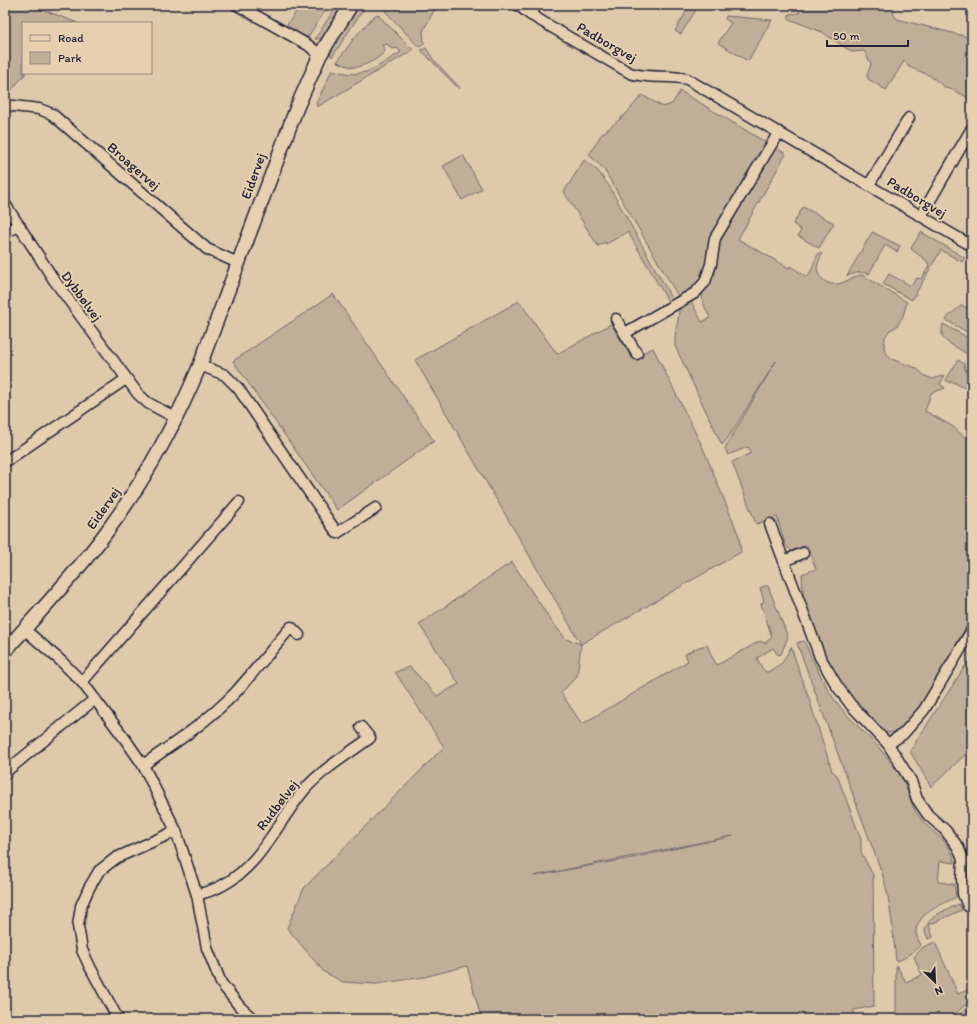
<svg xmlns="http://www.w3.org/2000/svg" width="977" height="1024" viewBox="0 0 977 1024" font-family="Itim,sans-serif">
  <style>
    .green { fill: #c0ae99; stroke: #71686a; fill-rule: evenodd }
    .lines { fill: none; stroke-linecap: round; stroke-linejoin: round }
    .minor-casing { stroke: #22223b; stroke-width: 13 }
    .tertiary-casing { stroke: #22223b; stroke-width: 16 }
    .minor { stroke: #e7d0b0; stroke-width: 10 }
    .tertiary { stroke: #e7d0b0; stroke-width: 13 }
    .labels { text-anchor: middle; stroke-width: 4; stroke-linejoin: round; paint-order: stroke }
    .street-label { font-size: 14px; fill: #22223b; stroke: #e7d0b0 }
  </style>
  <rect width="100%" height="100%" fill="#dfc9ab"/>
  <filter id="ink" filterUnits="userSpaceOnUse"><feTurbulence type="fractalNoise" baseFrequency=".025" numOctaves="2"/><feDisplacementMap in="SourceGraphic" scale="8" xChannelSelector="R" yChannelSelector="G"/><feConvolveMatrix kernelMatrix="1 2 1 2 8 2 1 2 1" color-interpolation-filters="sRGB"/></filter>
  <g filter="url(#ink)">
    <g class="green">
      <path d="M5,5H30L78,23H23V73H26L9,93L5,89Z"/>
      <path d="M301,5H329L307,38L286,26Z"/>
      <path d="M337,5H342L321,39H315Z"/>
      <path d="M359,5H366L332,57L330,53L331,49Z"/>
      <path d="M386,5H437L423,31L424,44L419,47L385,11V6Z"/>
      <path d="M690,5H699L681,34L675,31Z"/>
      <path d="M800,5H895L893,13L897,19L972,38V105L965,96L953,90L946,88L929,75L909,67L904,61L886,90L868,79L867,76L871,64L864,51L852,52L822,32L789,19V14L799,13Z"/>
      <path d="M377,14L413,50L317,107L316,104L332,70C341,72 351,75 361,73C374,71 389,59 401,52L397,48L392,49L387,44L382,45L385,51C381,58 360,69 352,67C347,66 341,63 337,62L354,38L374,16Z"/>
      <path d="M726,16L772,20L748,61L718,43L731,23L725,19Z"/>
      <path d="M426,48L433,59L460,88L459,89L421,50Z"/>
      <path d="M680,91L767,143L716,228L707,267L702,277L693,287L678,296L605,171L600,165L589,155L601,135L627,113L642,95L663,107L672,104Z"/>
      <path d="M775,147L786,154L738,239L789,268L790,266L807,277C814,269 813,261 819,253L822,254C820,258 817,265 817,269C818,279 829,286 838,284C847,282 853,276 862,275L907,302L903,316L897,326L889,331L885,337L884,347L885,352L891,359L916,368L925,376L933,379L945,375L940,384L945,388L931,393L925,411L952,426L962,435L972,441V617L920,706L900,729L894,732L886,733L881,730L853,699L841,682L829,663L821,646L803,596L802,574L816,569L807,545L791,551L785,544L777,517L756,524L732,462L751,453L748,447L728,455L725,448L776,361L728,438L722,445L675,346C674,332 679,322 679,308L691,301L702,322L710,318L703,303L702,295L715,273L720,242Z"/>
      <path d="M463,155L482,189L462,200L443,166Z"/>
      <path d="M584,160L598,171L609,186L667,290L671,299L668,301L628,232L606,244L605,242L598,246L564,192Z"/>
      <path d="M803,207L834,223L819,248L798,236L801,230L793,224Z"/>
      <path d="M872,232L900,246L897,252L885,245L869,274C861,271 855,273 847,276Z"/>
      <path d="M921,232L965,258L962,262L941,250L912,300L883,284L889,274L911,286L917,278L921,279L927,270L929,265L926,260L912,250L911,248Z"/>
      <path d="M333,294L434,441L337,510L233,361Z"/>
      <path d="M519,301L557,354L611,324L632,358L653,348L703,448L739,536L741,552L581,644L577,676L561,693L582,724L688,661L685,654L699,647L707,645L712,657L717,665L760,641L765,643L772,637L761,604L764,601L760,588L765,586H768L788,637L781,654L778,655L773,648L757,658L762,668L766,672H768L782,663L791,647L809,699L832,771L837,775L861,839V852L873,875L874,1006L854,1010V1019H485L480,1014L467,966L424,977L376,984L343,982L324,972L287,928L304,888L444,747L395,672L410,667L437,696L459,684L419,624L512,562L552,622L566,639L581,644L415,360ZM733,836L632,858L534,876Z"/>
      <path d="M962,305L972,311V335L946,320C949,314 957,310 962,305Z"/>
      <path d="M943,324L972,340V350L969,355L947,342L942,337V330Z"/>
      <path d="M958,360L964,364C965,370 967,375 972,379V381L965,388L951,381L950,383L946,380Z"/>
      <path d="M804,641C814,662 823,684 837,703C850,720 867,734 881,750C886,756 891,763 896,769C908,783 909,805 920,818C935,837 948,836 955,863L940,861L938,882L954,884L956,897C942,905 916,913 916,933C916,937 919,941 921,945C912,952 907,959 896,961C893,932 891,904 883,876L797,643Z"/>
      <path d="M972,645V756L968,752L931,787L910,751L969,660V651Z"/>
      <path d="M959,904L962,910L929,925L933,937L928,939L925,931C927,916 946,910 959,904Z"/>
      <path d="M935,942L958,994L972,988V1002L964,1006L949,1019H896V965L906,982L922,975L914,957L923,947Z"/>
      <path d="M972,1004V1019H954Z"/>
    </g>
    <g class="lines">
      <g class="minor-casing">
        <g id="minor">
          <path d="M237,5L308,45L320,55"/>
          <path d="M518,5L531,15L630,73C648,79 669,75 687,79L972,246"/>
          <path d="M531,15L536,5"/>
          <path d="M5,105L39,109L52,114L207,249L238,263"/>
          <path d="M869,185L909,118"/>
          <path d="M5,204L54,280L138,394L148,403L176,418"/>
          <path d="M921,216L972,128"/>
          <path d="M5,232L20,226"/>
          <path d="M616,319L637,354"/>
          <path d="M625,333L695,293L705,282L711,264L715,238L779,132"/>
          <path d="M200,365L225,375L238,388L337,533L376,508"/>
          <path d="M5,462L126,379"/>
          <path d="M770,524L820,657L837,686L851,705L888,744L911,781L917,799L928,815L945,830L958,847L963,859L962,879L963,894L968,906"/>
          <path d="M784,561L803,553"/>
          <path d="M24,629L61,661L82,682L125,739L143,765L176,831L197,895L207,948L221,983L240,1007L253,1019"/>
          <path d="M82,682L239,502"/>
          <path d="M888,744L903,734L924,710L972,630"/>
          <path d="M143,765C175,743 208,721 235,693C254,672 272,649 291,627L299,635"/>
          <path d="M5,774L9,769L95,699"/>
          <path d="M197,895C206,892 215,890 223,885C261,865 278,821 305,789C323,769 348,754 370,738L361,727"/>
          <path d="M118,1019L90,967L82,950L78,926L81,906L89,888L99,871L116,858L176,831"/>
        </g>
      </g>
      <g class="tertiary-casing">
        <path id="tertiary" d="M5,651C39,612 75,575 105,534C144,482 175,425 200,365L297,107L320,55L351,5"/>
      </g>
      <use href="#minor" class="minor"/>
      <use href="#tertiary" class="tertiary"/>
    </g>
  </g>
  <g class="labels">
    <g class="street-label">
      <text transform="translate(607 42) rotate(30)" y="5">Padborgvej</text>
      <text transform="translate(134 166) rotate(41)" y="5">Broagervej</text>
      <text transform="translate(253 176) rotate(-70)" y="5">Eidervej</text>
      <text transform="translate(917 197) rotate(31)" y="5">Padborgvej</text>
      <text transform="translate(82 296) rotate(54)" y="5">Dybbølvej</text>
      <text transform="translate(103 508) rotate(-55)" y="5">Eidervej</text>
      <text transform="translate(277 805) rotate(-53)" y="5">Rudbølvej</text>
    </g>
  </g>
  <rect width="977" height="1024" fill="none" stroke="#e7d0b0" stroke-width="20"/>
  <rect x="10" y="10" width="957" height="1004" fill="none" stroke="#22223b" stroke-width="1.5" filter="url(#ink)"/>
  <rect x="22" y="22" width="130" height="52" fill="#e7d0b0" stroke="#988a81"/>
  <rect x="30" y="35" width="20" height="6" fill="#e7d0b0" stroke="#988a81"/>
  <text x="58" y="42" font-size="12" fill="#22223b">Road</text>
  <rect x="30" y="52" width="20" height="12" fill="#c0ae99" stroke="#988a81"/>
  <text x="58" y="62" font-size="12" fill="#22223b">Park</text>
  <g transform="translate(935 982) rotate(156)" stroke="#e7d0b0" stroke-width="3" paint-order="stroke">
  <path d="M0-3L7 15L0 10L-7 15Z" fill="#22223b"/>
  <text y="-6" font-size="11" font-weight="bold" text-anchor="middle" fill="#22223b">N</text>
  </g>
  <path d="M827 40v6h81v-6" fill="none" stroke="#22223b" stroke-width="2"/>
  <text x="833" y="40" font-size="12" fill="#22223b" stroke="#e7d0b0" stroke-width="3" paint-order="stroke">50 m</text>
</svg>
